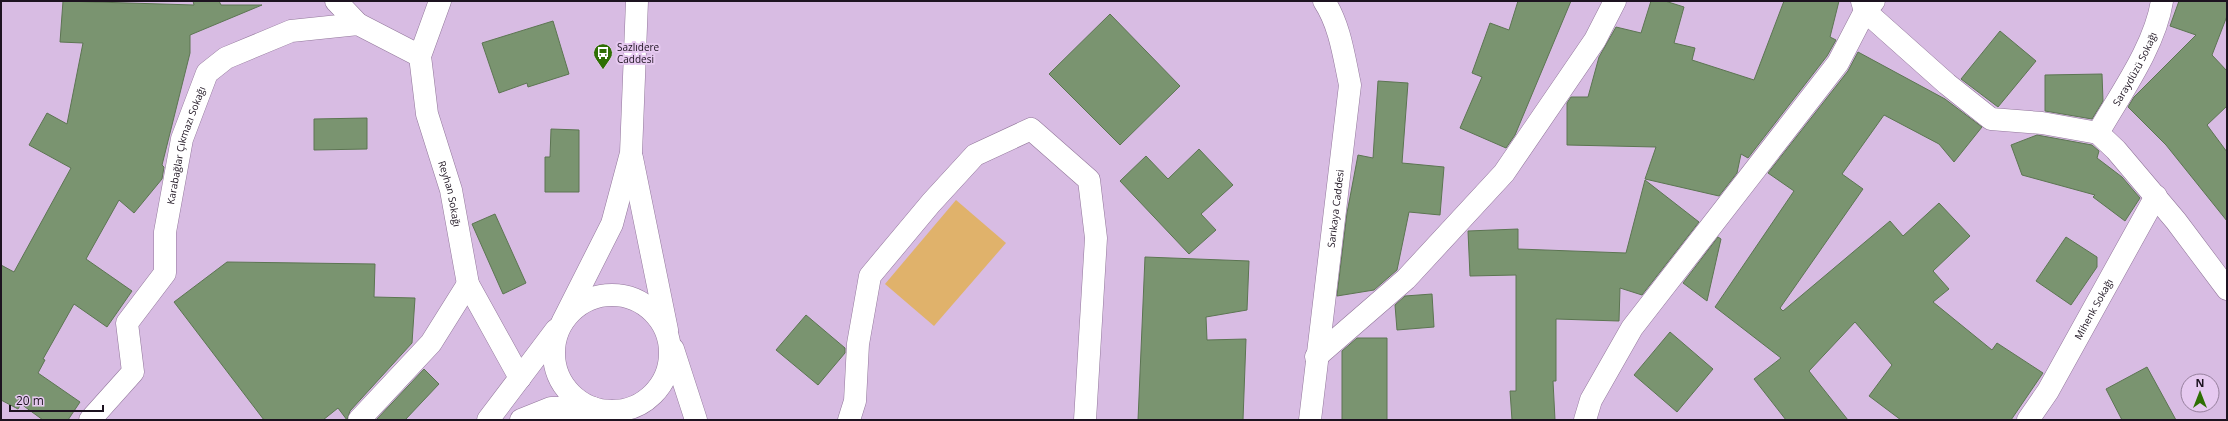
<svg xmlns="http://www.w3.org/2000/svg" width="2228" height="421" viewBox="0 0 2228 421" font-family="'Open Sans',sans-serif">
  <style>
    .green { fill: #e0b26b }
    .building { fill: #7a9470; stroke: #5c7552 }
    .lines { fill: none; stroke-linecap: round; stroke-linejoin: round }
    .minor-casing { stroke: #92779b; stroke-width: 23 }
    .major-casing { stroke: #92779b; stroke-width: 23 }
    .minor { stroke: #fff; stroke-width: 22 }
    .major { stroke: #fff; stroke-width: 22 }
    .labels { text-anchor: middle; stroke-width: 4; stroke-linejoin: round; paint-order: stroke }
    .poi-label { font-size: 10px; fill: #1d1320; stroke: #e6c9f0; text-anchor: start }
    .street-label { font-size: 10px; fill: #1d1320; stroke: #e6c9f0 }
  </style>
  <rect width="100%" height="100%" fill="#d8bce3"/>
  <path class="green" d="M956,200L1006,243L934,326L885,284Z"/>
  <g class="building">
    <path d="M63,1L194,5L193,1H219L221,5H262L190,35V53L162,165L164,167L162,179L134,213L119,200L86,259L132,291L107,327L74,304L43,359L45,360L38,373L80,402L68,420H43L21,404L18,409L1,400V265L14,272L71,168L29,145L47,113L67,124L83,43L60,42Z"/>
    <path d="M1518,1H1571L1515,135L1506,148L1460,128L1482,77L1472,73L1490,23L1509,30Z"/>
    <path d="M1651,1H1665L1684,7L1674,43L1695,48L1692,60L1754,80L1784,1H1839L1830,37L1836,40L1827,56L1748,158L1741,154L1737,173L1719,196L1645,179L1656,147L1567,145V103L1571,97H1588L1599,57L1616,27L1641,33Z"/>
    <path d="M2179,1H2227V16L2212,55L2227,71V106L2207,125L2227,152V221L2166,145L2128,107L2134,97L2196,35L2170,26Z"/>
    <path d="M1110,14L1180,86L1120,145L1049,74Z"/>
    <path d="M553,21L569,74L528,87L527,83L499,93L482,43Z"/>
    <path d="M2000,31L2036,61L1998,107L1961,79Z"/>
    <path d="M1858,52L1945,99L1982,127L1954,162L1939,144L1884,115L1842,174L1863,189L1780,308L1783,311L1890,221L1903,236L1939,203L1970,236L1933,271L1949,289L1933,302L1992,350L1997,343L2043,373L2011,420H1901L1869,396L1892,365L1855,322L1809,371L1848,420H1786L1754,379L1781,358L1715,307L1794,191L1768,173L1848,71Z"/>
    <path d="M2102,74L2103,101L2092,119L2045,111V75Z"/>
    <path d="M1378,81L1408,83L1402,163L1444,167L1440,215L1409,212L1397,270L1374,290L1337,296L1347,213L1358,155L1373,158Z"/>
    <path d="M367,118V149L314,150V119Z"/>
    <path d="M551,129L579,130V192H545V157H550Z"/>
    <path d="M2037,135L2092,145L2099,151L2097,158L2122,177L2140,198L2125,221L2093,197L2095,195L2022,175L2011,145Z"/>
    <path d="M1199,149L1233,185L1201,214L1216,230L1189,254L1120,181L1146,156L1168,179Z"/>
    <path d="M1645,180L1699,222L1642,295L1620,288L1619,321L1556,319V381H1553L1555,420H1512L1510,391H1516V275L1470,276L1468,231L1518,229V249L1626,253Z"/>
    <path d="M495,214L526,283L503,294L472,224Z"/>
    <path d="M1718,237L1721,239L1707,301L1683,283Z"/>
    <path d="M2066,237L2097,257V267L2071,305L2036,281Z"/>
    <path d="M1145,257L1249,261L1247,310L1206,317L1207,340L1246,339L1243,420H1138Z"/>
    <path d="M227,262L375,264L374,297L415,298L412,343L350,411L347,420L338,408L323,420H264L174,302Z"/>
    <path d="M1432,294L1434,327L1397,330L1395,305L1405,296Z"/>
    <path d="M806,315L845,348V353L818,385L776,350Z"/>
    <path d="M1670,332L1713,369L1677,412L1634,375Z"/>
    <path d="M1357,338H1387V420H1342V351Z"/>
    <path d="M2147,367L2176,420H2122L2106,389Z"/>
    <path d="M424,369L439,384L405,420H376Z"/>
  </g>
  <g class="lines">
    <g class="minor-casing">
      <g id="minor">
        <path d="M336,1L358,24"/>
        <path id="s1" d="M440,1L420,56L427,114L451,190L468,284L520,378"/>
        <path d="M1862,1L1865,11L1947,84L1991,119L2042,123L2098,133L2116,150L2176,221L2227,289"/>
        <path id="s2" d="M2098,133C2121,93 2155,46 2162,1"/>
        <path d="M632,158L667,330"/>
        <path d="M563,321L612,224L631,153L637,1"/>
        <path d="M1316,357L1406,279L1504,173L1595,40L1615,1"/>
        <path id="s3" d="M90,420L133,372L127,323L165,273V232L182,139L207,73L226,58L291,31L358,24L420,56"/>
        <path d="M359,420L431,343L468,284"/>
        <path d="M849,420L855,401L858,344L870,276L931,203L975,155L1031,129L1089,180L1096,238L1085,420"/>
        <path id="s4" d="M1310,420L1350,85C1344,57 1340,25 1324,1"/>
        <path d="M1585,420L1591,400L1632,328L1838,63L1865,11L1874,1"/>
        <path id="s5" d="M2028,420L2048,391L2156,196"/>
      </g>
    </g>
    <g class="major-casing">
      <g id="major">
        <circle cx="612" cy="353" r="58"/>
        <path d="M673,349L696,420"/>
        <path d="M488,420L556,330"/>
        <path d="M521,420L551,408H593"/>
      </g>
    </g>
    <use href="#minor" class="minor"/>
    <use href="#major" class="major"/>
  </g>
  <defs>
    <g id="bus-pin" transform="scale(1)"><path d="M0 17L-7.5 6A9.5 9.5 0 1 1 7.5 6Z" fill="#2f6f04" stroke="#e6c9f0"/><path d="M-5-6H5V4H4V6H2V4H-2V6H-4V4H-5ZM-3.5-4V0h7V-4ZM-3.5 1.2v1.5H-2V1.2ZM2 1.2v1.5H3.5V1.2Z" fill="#fff"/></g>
  </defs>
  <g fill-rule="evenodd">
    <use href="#bus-pin" x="603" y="53"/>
  </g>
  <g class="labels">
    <g class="poi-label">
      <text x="617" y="51">Sazlıdere<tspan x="617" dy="12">Caddesi</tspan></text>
    </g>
    <g class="street-label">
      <text dy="4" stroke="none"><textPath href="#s2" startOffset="74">Saraydüzü Sokağı</textPath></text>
      <text dy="4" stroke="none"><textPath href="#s3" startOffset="307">Karabağlar Çıkmazı Sokağı</textPath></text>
      <text dy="4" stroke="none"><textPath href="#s1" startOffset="200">Reyhan Sokağı</textPath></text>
      <text dy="4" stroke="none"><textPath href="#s4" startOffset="213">Sarıkaya Caddesi</textPath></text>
      <text dy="4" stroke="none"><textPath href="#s5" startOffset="129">Mihenk Sokağı</textPath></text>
    </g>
  </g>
  <rect width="2228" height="421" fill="none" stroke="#1d1320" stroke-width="4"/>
  <g transform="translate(2200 393)"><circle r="19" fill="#e6c9f0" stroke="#96809d"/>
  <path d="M0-3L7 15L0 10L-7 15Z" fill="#2f6f04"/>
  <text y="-6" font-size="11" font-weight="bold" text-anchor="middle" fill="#1d1320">N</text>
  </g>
  <path d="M10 405v6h93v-6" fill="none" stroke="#1d1320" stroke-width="2"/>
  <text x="16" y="405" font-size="12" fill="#1d1320" stroke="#e6c9f0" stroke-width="3" paint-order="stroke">20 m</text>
</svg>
